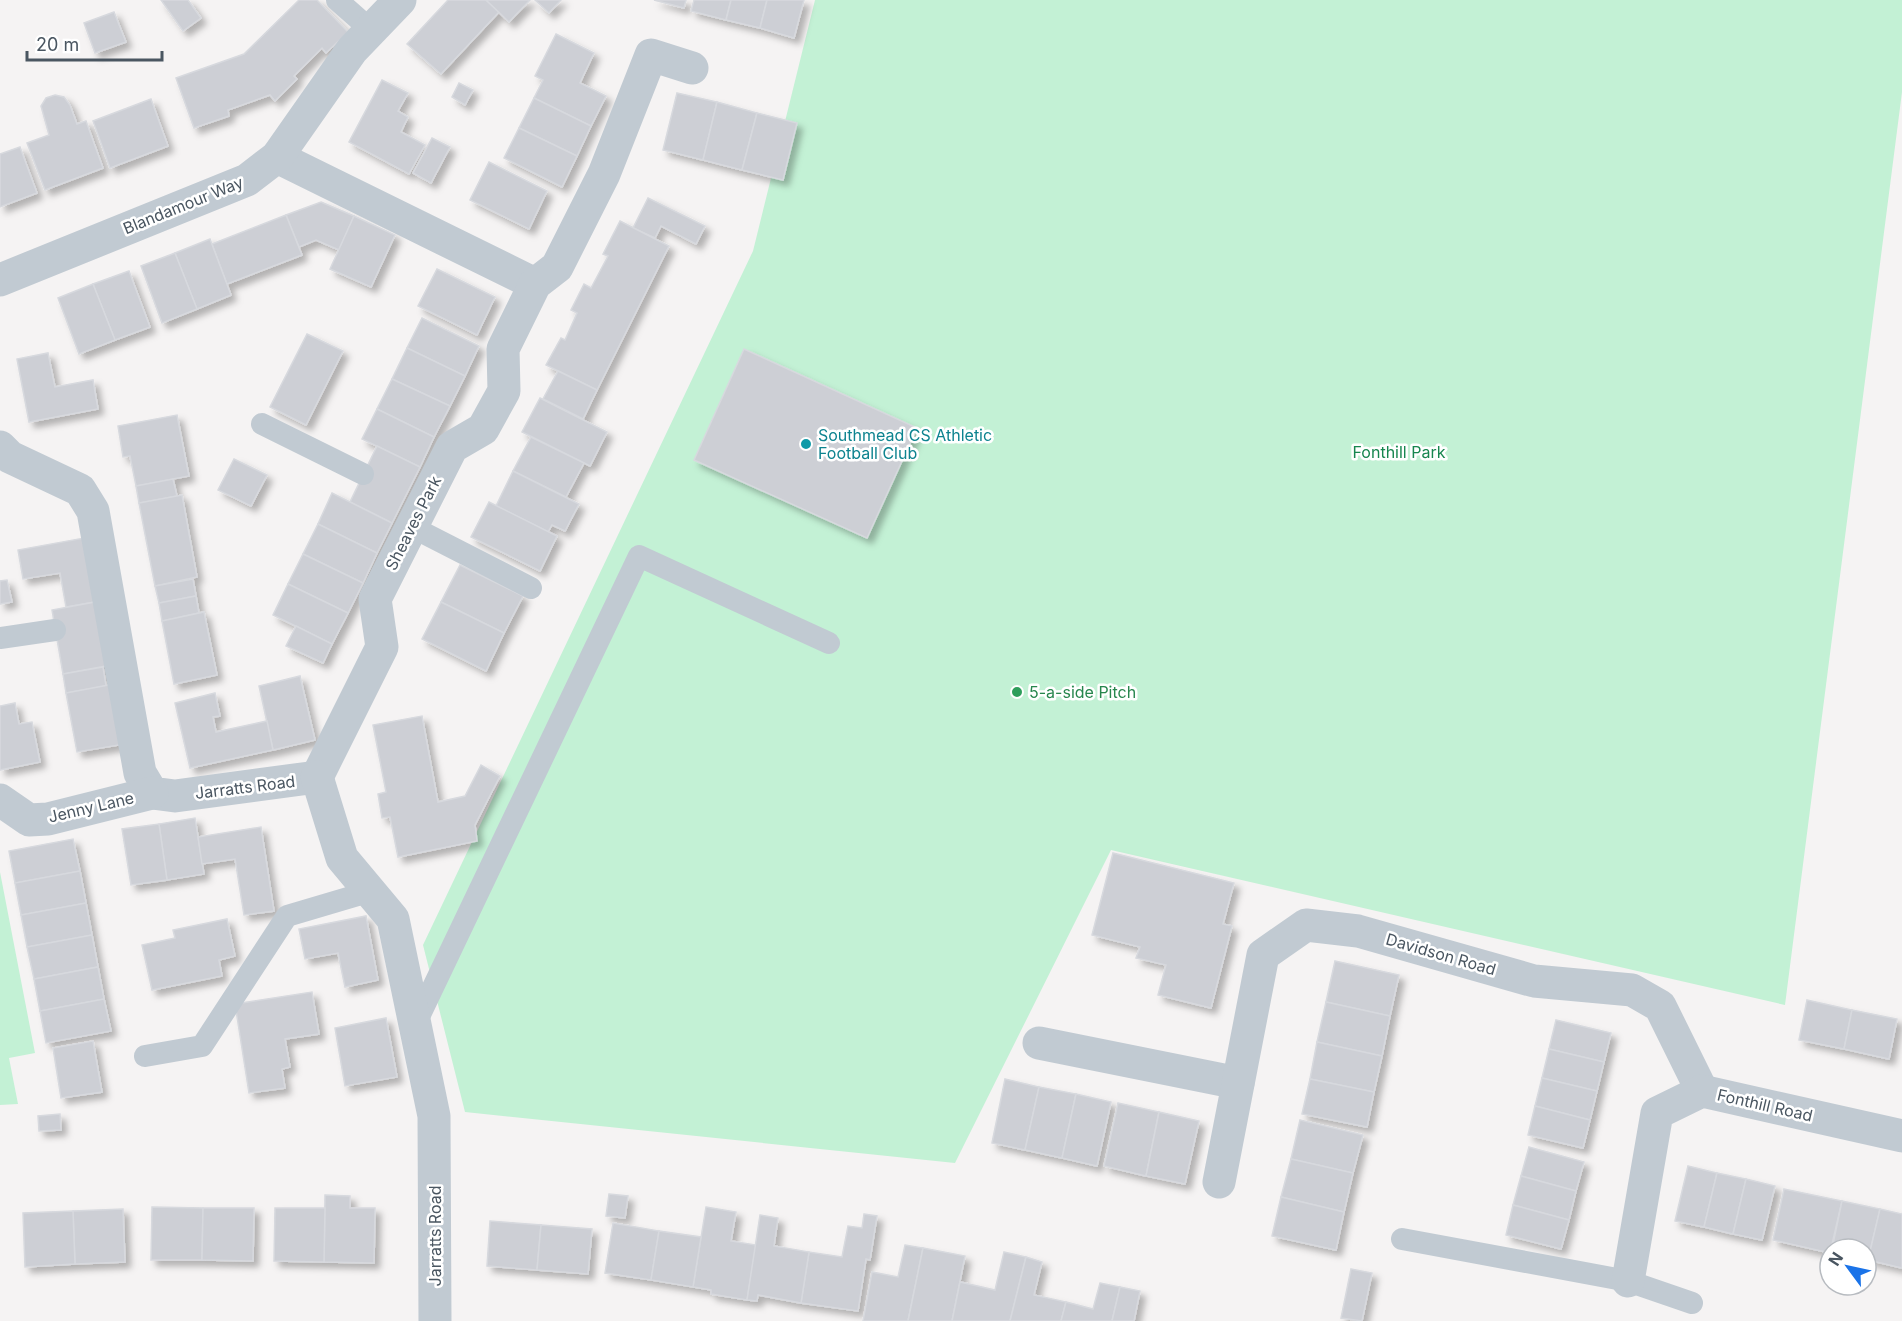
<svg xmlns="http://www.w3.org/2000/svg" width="1902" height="1321" viewBox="0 0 1902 1321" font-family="Inter,sans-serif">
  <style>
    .green { fill: #c3f1d5 }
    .building { fill: #cdcfd5; stroke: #d7d9de; stroke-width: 1.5; filter: url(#shadow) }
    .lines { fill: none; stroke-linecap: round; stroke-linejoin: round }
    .service { stroke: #c1cad2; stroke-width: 22 }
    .minor { stroke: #c1cad2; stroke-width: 33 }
    .culture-dot { fill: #0f9aa8; stroke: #fff; stroke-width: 2 }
    .leisure-dot { fill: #2e9e5b; stroke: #fff; stroke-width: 2 }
    .labels { text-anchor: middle; stroke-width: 5; stroke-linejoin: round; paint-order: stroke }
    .street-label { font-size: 16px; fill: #4a5661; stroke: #fff }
    .culture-label { font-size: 16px; fill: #0d838f; stroke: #fff; text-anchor: start }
    .park-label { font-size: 16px; fill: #17864f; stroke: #fff }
    .leisure-label { font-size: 16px; fill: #27864d; stroke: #fff; text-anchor: start }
  </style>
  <defs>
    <filter id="shadow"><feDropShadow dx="5.5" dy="5.5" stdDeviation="3" flood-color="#0004"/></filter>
  </defs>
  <rect width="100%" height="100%" fill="#f5f3f3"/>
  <g class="green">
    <path d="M815,0H1902V92L1785,1005L1111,850L955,1163L465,1112L423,945L753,251Z"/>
    <path d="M0,872L35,1053L9,1058L18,1104L0,1105Z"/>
  </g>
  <g class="building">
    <path d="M161,0H188L201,18L183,31Z"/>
    <path d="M299,0H317L348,32L326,53L322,48L294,76L297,79L275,101L270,95L228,110L229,116L194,128L176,78L244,54Z"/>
    <path d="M448,0H486L499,12L441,74L407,44Z"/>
    <path d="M486,0H530L509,22Z"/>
    <path d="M535,0H561L549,13Z"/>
    <path d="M654,0H686L684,8Z"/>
    <path d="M694,0H731L726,20L691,11Z"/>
    <path d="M731,0H767L760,28L726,20Z"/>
    <path d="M767,0H804L794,38L760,28Z"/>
    <path d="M114,12L126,42L95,53L84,23Z"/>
    <path d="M556,34L594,53L580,83L606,96L591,126L534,98L543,80L535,76Z"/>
    <path d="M382,80L408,93L398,111L408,117L401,132L425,145L409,174L349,142Z"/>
    <path d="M459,83L473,90L465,105L452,97Z"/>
    <path d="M677,93L717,102L703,160L663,150Z"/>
    <path d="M55,95L64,97L70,105L77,124L86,121L103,168L45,190L27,143L49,135L41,106L46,98Z"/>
    <path d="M534,98L591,126L577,156L519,128Z"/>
    <path d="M151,99L168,146L110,168L93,121Z"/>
    <path d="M717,102L757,113L742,170L703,160Z"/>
    <path d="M757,113L797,123L783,180L742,170Z"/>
    <path d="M519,128L577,156L562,187L504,158Z"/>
    <path d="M432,138L450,147L431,183L413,173Z"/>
    <path d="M20,147L37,193L0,207V154Z"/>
    <path d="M489,162L547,191L529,229L470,200Z"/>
    <path d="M648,198L705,226L696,244L661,226L655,238L633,228Z"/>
    <path d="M321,202L354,216L339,250L316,240L299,247L286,215Z"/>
    <path d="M286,215L302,255L227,284L212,244Z"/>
    <path d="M354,216L395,235L371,287L330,269Z"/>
    <path d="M620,221L669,246L597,390L546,365L561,338L565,340L577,313L571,310L584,284L591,288L608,256L603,254Z"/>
    <path d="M210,239L231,295L197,309L175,253Z"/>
    <path d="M175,253L197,309L162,323L141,266Z"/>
    <path d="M437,269L495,297L477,335L418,306Z"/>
    <path d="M129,271L150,327L115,340L93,284Z"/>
    <path d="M93,284L115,340L79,354L58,298Z"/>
    <path d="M422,318L479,346L465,376L407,348Z"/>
    <path d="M307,334L343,351L306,425L270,407Z"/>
    <path d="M407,348L465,376L450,406L392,379Z"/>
    <path d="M744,349L917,428L867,538L694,460Z"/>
    <path d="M48,353L55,387L93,380L98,409L29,422L17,359Z"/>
    <path d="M558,371L597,390L583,419L543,399Z"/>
    <path d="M392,379L450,406L434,437L377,409Z"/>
    <path d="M540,398L607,432L590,466L522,432Z"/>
    <path d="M377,409L434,437L420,467L362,439Z"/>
    <path d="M177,415L189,476L136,486L130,456L123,457L118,426Z"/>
    <path d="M531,437L584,463L566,497L513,471Z"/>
    <path d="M377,446L420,467L392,523L350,502Z"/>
    <path d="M234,459L267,475L251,506L218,490Z"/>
    <path d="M513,471L579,504L565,531L552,525L548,532L496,506Z"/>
    <path d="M173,479L177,496L139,503L136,486Z"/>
    <path d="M332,493L392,523L377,553L318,524Z"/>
    <path d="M182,495L197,577L155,586L139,503Z"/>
    <path d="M489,502L557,536L540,571L471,537Z"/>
    <path d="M318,524L377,553L363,583L303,554Z"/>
    <path d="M84,538L95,602L66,607L60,573L23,579L18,550Z"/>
    <path d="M303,554L363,583L348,613L288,584Z"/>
    <path d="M460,565L523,596L504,633L441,602Z"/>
    <path d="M193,579L196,596L159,603L155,586Z"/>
    <path d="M7,580L12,602L0,604V581Z"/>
    <path d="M288,584L348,613L332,644L273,615Z"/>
    <path d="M196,596L199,613L162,621L159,603Z"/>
    <path d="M95,602L106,666L63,674L52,610Z"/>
    <path d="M441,602L504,633L486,671L422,639Z"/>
    <path d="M204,612L217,675L174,684L162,621Z"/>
    <path d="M296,626L332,644L323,663L286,646Z"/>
    <path d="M103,667L106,686L66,693L63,674Z"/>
    <path d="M300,676L315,740L273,750L259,686Z"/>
    <path d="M114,684L125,744L77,752L66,693Z"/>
    <path d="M215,693L220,716L213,717L216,732L267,721L273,750L190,768L175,703Z"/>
    <path d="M15,703L19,724L32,722L40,762L0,770V706Z"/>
    <path d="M422,716L438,802L465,796L481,765L500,776L475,825L477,841L398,857L390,817L382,818L378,794L386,792L373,725Z"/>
    <path d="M195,818L204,874L167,880L159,824Z"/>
    <path d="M159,824L167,880L131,885L122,829Z"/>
    <path d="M261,827L274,911L244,915L235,859L202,864L198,837Z"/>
    <path d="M73,839L80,871L15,883L9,851Z"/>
    <path d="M1113,853L1234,883L1223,924L1232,926L1211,1008L1158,995L1166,965L1136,958L1140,947L1092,935Z"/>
    <path d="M80,871L86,903L21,915L15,883Z"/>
    <path d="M86,903L92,935L27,947L21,915Z"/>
    <path d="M366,916L378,980L345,987L338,953L305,959L299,929Z"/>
    <path d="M227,919L235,956L219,960L222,976L152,990L142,945L175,938L173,930Z"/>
    <path d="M92,935L98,967L34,979L27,947Z"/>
    <path d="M1335,961L1399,975L1390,1016L1326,1002Z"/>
    <path d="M98,967L104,999L40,1011L34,979Z"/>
    <path d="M312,992L319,1034L285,1039L290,1067L282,1069L285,1088L249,1093L235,1004Z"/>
    <path d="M104,999L111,1031L46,1043L40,1011Z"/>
    <path d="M1807,1000L1852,1010L1844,1049L1799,1040Z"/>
    <path d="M1326,1002L1390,1016L1382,1056L1317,1042Z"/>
    <path d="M1852,1010L1897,1019L1889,1059L1844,1049Z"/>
    <path d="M386,1018L397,1077L345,1086L335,1028Z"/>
    <path d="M1556,1020L1611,1033L1604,1062L1549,1049Z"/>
    <path d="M93,1041L102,1092L61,1098L53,1048Z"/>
    <path d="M1317,1042L1382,1056L1374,1092L1310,1079Z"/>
    <path d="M1549,1049L1604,1062L1597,1091L1542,1078Z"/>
    <path d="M1542,1078L1597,1091L1590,1120L1535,1106Z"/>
    <path d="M1005,1079L1039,1087L1025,1150L992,1143Z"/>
    <path d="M1310,1079L1374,1092L1367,1127L1302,1114Z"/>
    <path d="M1039,1087L1076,1094L1062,1158L1025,1150Z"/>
    <path d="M1076,1094L1111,1102L1097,1166L1062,1158Z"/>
    <path d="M1118,1103L1159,1112L1146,1176L1104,1166Z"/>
    <path d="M1535,1106L1590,1120L1583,1148L1528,1135Z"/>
    <path d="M1159,1112L1199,1121L1185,1184L1146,1176Z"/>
    <path d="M60,1114L61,1130L39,1131L38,1116Z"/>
    <path d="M1300,1120L1363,1135L1353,1173L1291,1159Z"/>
    <path d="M1529,1147L1584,1162L1576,1191L1521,1176Z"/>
    <path d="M1291,1159L1353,1173L1344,1212L1281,1197Z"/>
    <path d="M1688,1166L1717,1173L1704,1227L1675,1221Z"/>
    <path d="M1717,1173L1746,1179L1733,1234L1704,1227Z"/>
    <path d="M1521,1176L1576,1191L1569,1220L1513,1205Z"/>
    <path d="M1746,1179L1775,1186L1762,1240L1733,1234Z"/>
    <path d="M1784,1189L1842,1201L1830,1253L1773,1240Z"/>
    <path d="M609,1194L628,1196L625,1218L606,1216Z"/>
    <path d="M325,1195L350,1196V1208H375L374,1263L324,1262Z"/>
    <path d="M1281,1197L1344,1212L1336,1250L1272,1236Z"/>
    <path d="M1842,1201L1880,1209L1868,1260L1866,1249H1832Z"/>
    <path d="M1513,1205L1569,1220L1561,1249L1506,1235Z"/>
    <path d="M152,1207L203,1208L202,1260H151Z"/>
    <path d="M706,1207L736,1212L731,1241L756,1245L747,1300L711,1294V1290L693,1287Z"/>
    <path d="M203,1208H254L253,1261L202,1260Z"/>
    <path d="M275,1208H325L324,1262L274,1261Z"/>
    <path d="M123,1209L125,1262L75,1264L73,1211Z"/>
    <path d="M1880,1209L1902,1214V1268L1868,1260Z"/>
    <path d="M73,1211L75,1264L25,1267L23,1213Z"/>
    <path d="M864,1214L877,1216L870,1260L866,1259L858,1311L801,1303L809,1252L842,1257L848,1226L862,1228Z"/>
    <path d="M760,1215L778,1218L774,1246L809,1252L801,1303L758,1295L757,1301L747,1300Z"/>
    <path d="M490,1221L541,1225L537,1270L487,1266Z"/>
    <path d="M613,1223L659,1231L651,1280L605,1273Z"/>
    <path d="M541,1225L592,1229L588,1274L537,1270Z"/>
    <path d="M659,1231L701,1237L693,1287L651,1280Z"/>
    <path d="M905,1245L923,1248L908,1321H863L872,1272L898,1277Z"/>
    <path d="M923,1248L965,1256L952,1321H908Z"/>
    <path d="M1004,1252L1026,1257L1010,1321H952L960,1282L995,1290Z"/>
    <path d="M1026,1257L1042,1262L1034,1295L1066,1302L1061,1321H1010Z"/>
    <path d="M1351,1269L1372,1273L1362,1321L1341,1318Z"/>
    <path d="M1100,1283L1120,1287L1112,1321H1061L1066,1302L1093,1309Z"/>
    <path d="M1120,1287L1140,1291L1134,1321H1112Z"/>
  </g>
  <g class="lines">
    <g class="service">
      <path d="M337,0L371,30"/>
      <path d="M262,424L363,474"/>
      <path d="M412,527L531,588"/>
      <path d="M0,638L55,630"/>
      <path d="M415,1025L639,556L829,643"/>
      <path d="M145,1056L202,1046L287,916L368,892"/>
      <path d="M1402,1239L1628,1281L1692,1303"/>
    </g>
    <g class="minor">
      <path d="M277,157L535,284"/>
      <path d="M0,280L247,180L277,157L352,50L400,0"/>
      <path d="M0,447L10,457L80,490L93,511L140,773L152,793L175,796L317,777"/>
      <path d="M317,777L382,647L375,599L452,447L483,429L504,391L503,349L535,284L557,267L604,174L651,55L692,68"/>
      <path d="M317,777L342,858L393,919L434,1116L435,1321"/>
      <path d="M0,800L29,820L48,819L152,793"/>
      <path d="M1039,1043L1238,1083"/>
      <path d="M1219,1182L1263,955L1306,925L1358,931L1534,981L1632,990L1660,1006L1702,1091"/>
      <path d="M1628,1281L1657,1113L1702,1091L1902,1136"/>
    </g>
  </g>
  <circle class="culture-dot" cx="806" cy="444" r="6"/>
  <circle class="leisure-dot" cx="1017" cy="692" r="6"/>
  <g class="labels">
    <g class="street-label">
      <text transform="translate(183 205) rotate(-22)" y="6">Blandamour Way</text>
      <text transform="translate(413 523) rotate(-63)" y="6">Sheaves Park</text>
      <text transform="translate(245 787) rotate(-7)" y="6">Jarratts Road</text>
      <text transform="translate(91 807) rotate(-13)" y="6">Jenny Lane</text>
      <text transform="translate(1441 954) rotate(16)" y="6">Davidson Road</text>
      <text transform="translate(1765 1105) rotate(13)" y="6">Fonthill Road</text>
      <text transform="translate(435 1236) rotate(-90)" y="6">Jarratts Road</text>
    </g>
    <g class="culture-label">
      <text x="818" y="441">Southmead CS Athletic<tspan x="818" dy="18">Football Club</tspan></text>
    </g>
    <g class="park-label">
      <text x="1399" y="458">Fonthill Park</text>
    </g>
    <g class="leisure-label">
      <text x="1029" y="698">5-a-side Pitch</text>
    </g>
  </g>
  <g transform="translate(1848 1267) rotate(303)"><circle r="28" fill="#ffffff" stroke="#b7bbc0" stroke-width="1.5"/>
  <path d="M0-4.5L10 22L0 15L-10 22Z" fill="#1a73e8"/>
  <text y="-9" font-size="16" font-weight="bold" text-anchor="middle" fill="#4a5661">N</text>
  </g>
  <path d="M27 51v9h135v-9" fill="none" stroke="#4a5661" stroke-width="3"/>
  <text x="36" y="51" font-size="18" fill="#4a5661" stroke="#ffffff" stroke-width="4.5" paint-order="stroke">20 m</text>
</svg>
